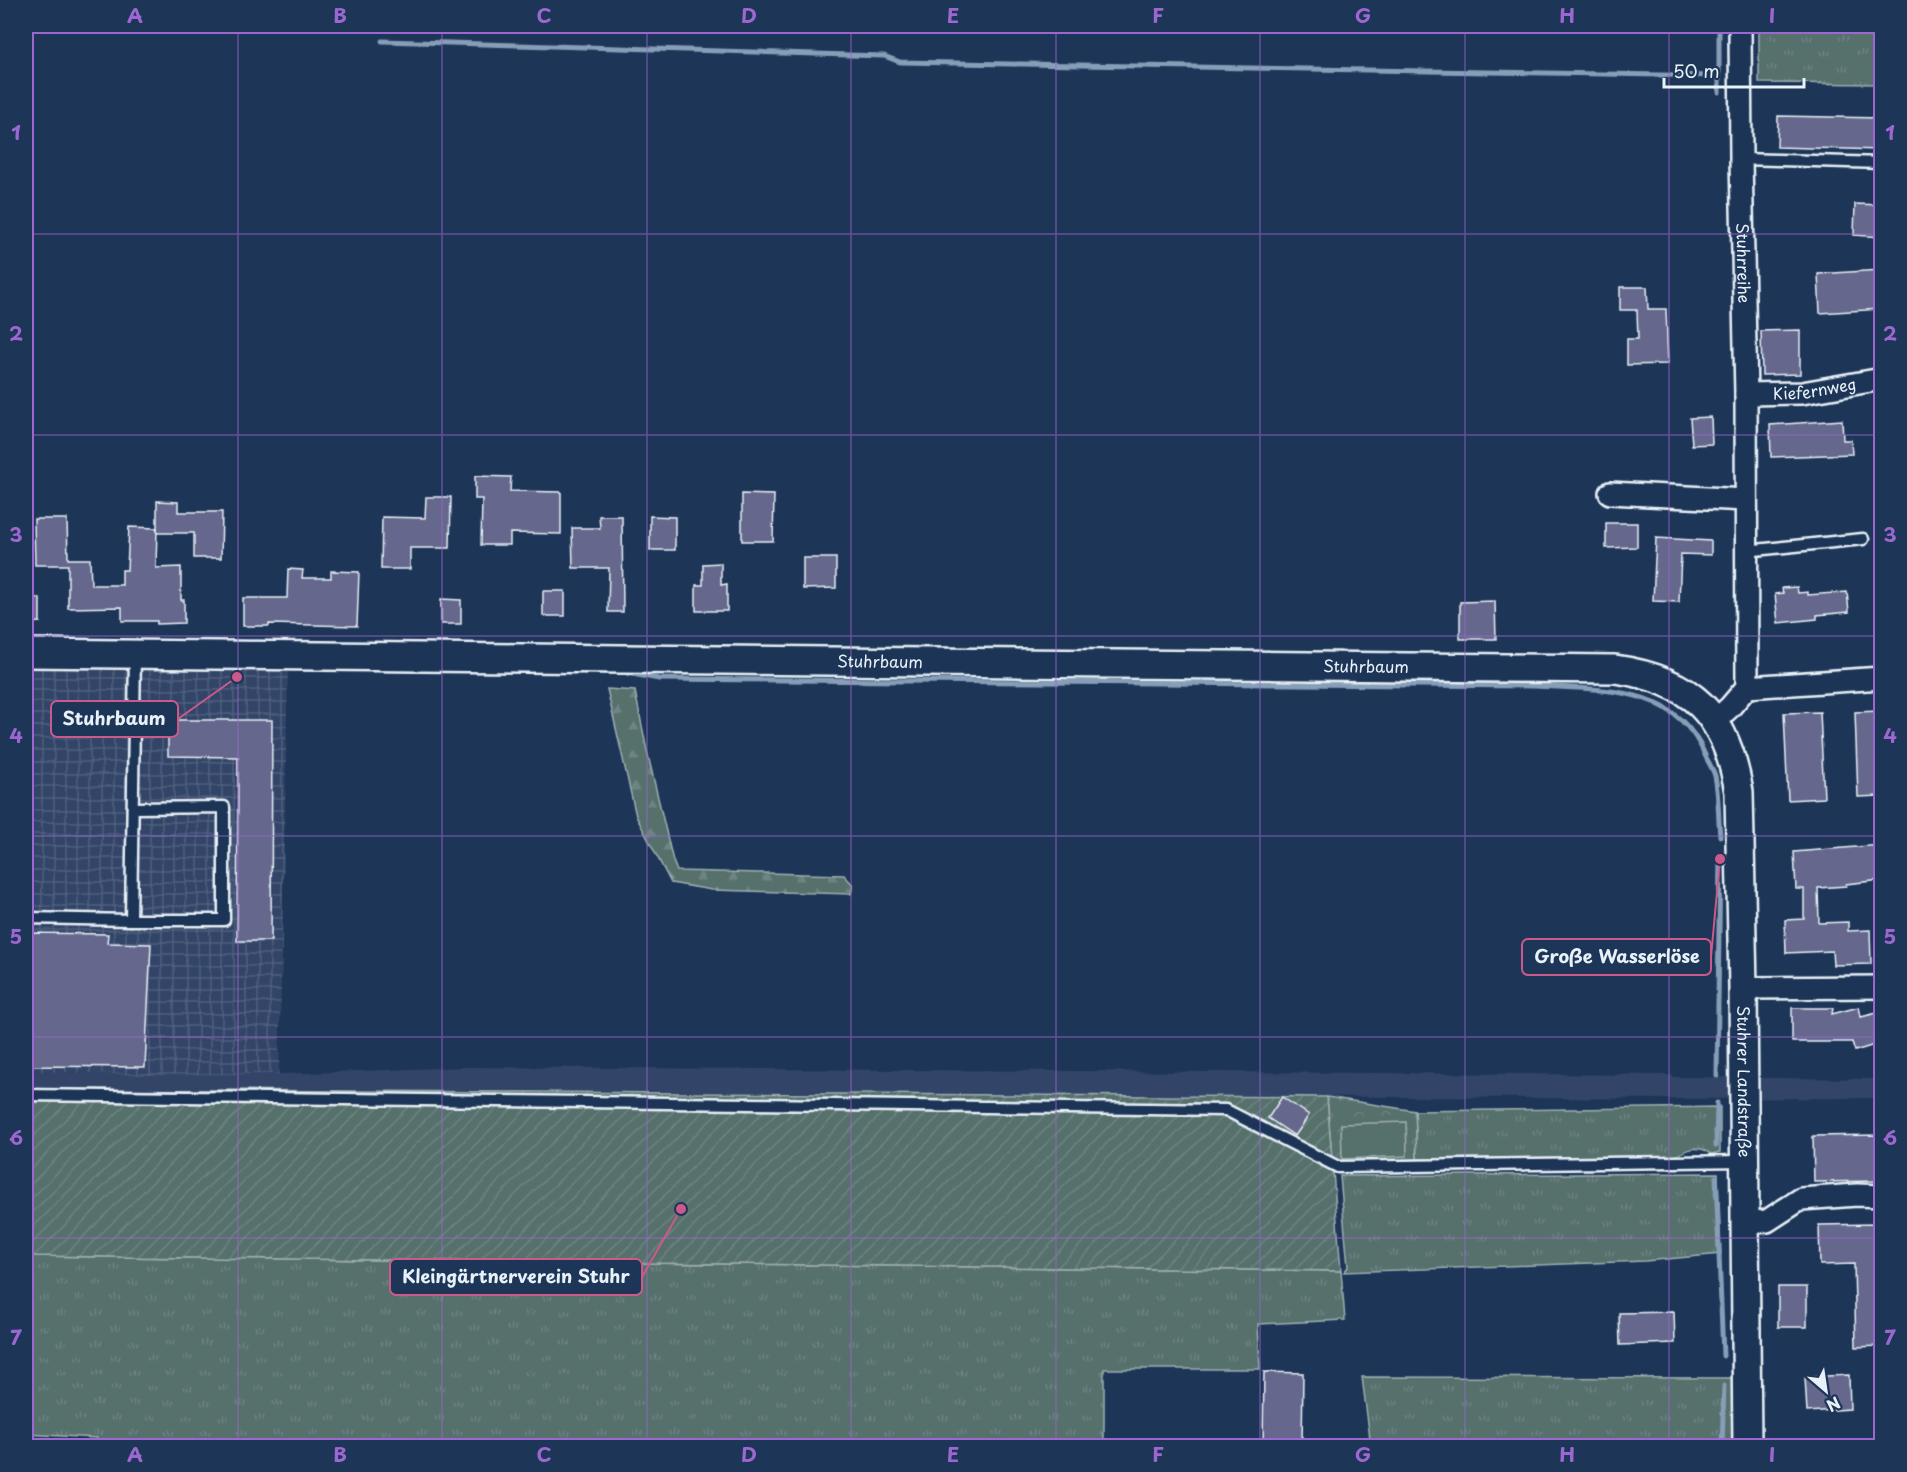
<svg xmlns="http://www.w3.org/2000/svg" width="1907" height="1472" viewBox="0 0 1907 1472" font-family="'Playpen Sans',sans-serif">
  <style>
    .built { fill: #334467 }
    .industrial { fill: url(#industrial-grid) }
    .grass { fill: url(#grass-tufts); stroke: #9fb0b2; stroke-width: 1.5 }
    .forest { fill: url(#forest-firs); stroke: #9fb0b2; stroke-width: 1.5 }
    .park { fill: url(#park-crowns); stroke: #9fb0b2; stroke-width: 1.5 }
    .garden { fill: url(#garden-furrows); stroke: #9fb0b2; stroke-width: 1.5 }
    .pitch { fill: #566f6c; stroke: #9fb0b2; stroke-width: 1.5 }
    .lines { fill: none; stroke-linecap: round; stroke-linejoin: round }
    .stream { stroke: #879eb8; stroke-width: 5 }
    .building { fill: #65678c; stroke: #e8f1f8; stroke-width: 1.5 }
    .service-casing { stroke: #e8f1f8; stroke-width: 15 }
    .minor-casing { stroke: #e8f1f8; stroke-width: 26 }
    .tertiary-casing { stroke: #e8f1f8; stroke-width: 32 }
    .service { stroke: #1d3557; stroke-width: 10 }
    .minor { stroke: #1d3557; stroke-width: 21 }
    .tertiary { stroke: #1d3557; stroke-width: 27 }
    .grid { fill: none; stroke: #9c67d0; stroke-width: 1.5; stroke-opacity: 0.55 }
    .labels { text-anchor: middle; stroke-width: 4.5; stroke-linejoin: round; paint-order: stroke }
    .street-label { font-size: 16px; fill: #e8f1f8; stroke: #1d3557 }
    .leader { fill: none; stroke: #cd598a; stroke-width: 2 }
    .callout-dot { fill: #cd598a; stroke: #1d3557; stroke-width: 2 }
    .callout { fill: #1d3557; stroke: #cd598a; stroke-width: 2 }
    .callout-label { font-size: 18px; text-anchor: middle; font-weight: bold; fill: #e8f1f8 }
    .neatline { fill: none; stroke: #9c67d0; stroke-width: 2 }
    .grid-label { font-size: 20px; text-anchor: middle; font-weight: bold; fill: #9c67d0 }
  </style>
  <defs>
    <pattern id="industrial-grid" width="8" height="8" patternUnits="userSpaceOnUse" patternTransform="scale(1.5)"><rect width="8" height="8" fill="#334467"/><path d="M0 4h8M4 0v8" fill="none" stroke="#515f7e"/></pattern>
    <pattern id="grass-tufts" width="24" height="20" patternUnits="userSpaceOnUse" patternTransform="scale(1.5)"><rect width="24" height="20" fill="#566f6c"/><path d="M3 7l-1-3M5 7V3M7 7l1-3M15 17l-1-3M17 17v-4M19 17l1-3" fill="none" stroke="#6e8482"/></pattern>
    <pattern id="forest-firs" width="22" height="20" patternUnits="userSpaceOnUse" patternTransform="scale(1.5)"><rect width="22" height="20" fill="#566f6c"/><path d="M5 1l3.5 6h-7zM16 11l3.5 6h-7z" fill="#6e8482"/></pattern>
    <pattern id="park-crowns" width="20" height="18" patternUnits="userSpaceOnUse" patternTransform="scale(1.5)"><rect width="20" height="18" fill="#566f6c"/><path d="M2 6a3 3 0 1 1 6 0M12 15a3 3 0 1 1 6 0" fill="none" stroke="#6e8482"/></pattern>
    <pattern id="garden-furrows" width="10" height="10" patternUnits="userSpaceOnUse" patternTransform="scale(1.5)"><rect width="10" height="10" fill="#566f6c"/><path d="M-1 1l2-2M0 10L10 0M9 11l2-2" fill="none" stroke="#6e8482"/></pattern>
  </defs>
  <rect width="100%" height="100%" fill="#1d3557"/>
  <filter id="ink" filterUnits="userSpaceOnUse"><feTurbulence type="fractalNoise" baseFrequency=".0167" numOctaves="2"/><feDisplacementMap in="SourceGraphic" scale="12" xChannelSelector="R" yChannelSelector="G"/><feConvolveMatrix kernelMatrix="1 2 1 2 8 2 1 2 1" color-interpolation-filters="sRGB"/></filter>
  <g filter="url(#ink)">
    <path class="built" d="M465,1067L1672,1075L1673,1077L1882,1079L1881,1098L1671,1099L277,1089H55L26,1091V1071L147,1075L279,1074Z"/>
    <path class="industrial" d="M26,665L288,668L279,1074L147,1075L26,1071Z"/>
    <g class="grass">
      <path d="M1759,26H1881V84L1759,83Z"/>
      <path d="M1720,1107V1152L1712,1154C1698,1145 1689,1148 1676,1156L1417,1159L1415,1111Z"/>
      <path d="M1718,1173L1721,1254L1645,1261L1344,1272L1348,1267L1340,1176Z"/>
      <path d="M26,1256L1341,1271L1345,1320L1258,1324L1260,1369H1104V1446H98L97,1438L26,1434Z"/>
      <path d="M1362,1377L1740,1378L1738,1446H1371Z"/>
    </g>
    <path class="forest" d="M607,689L635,691L647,751L673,861L677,871L844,875L853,885L851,894L712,890L671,883L636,816Z"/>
    <path class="park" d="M1327,1097L1415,1111L1417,1159L1332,1162Z"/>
    <path class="garden" d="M55,1089L1327,1097L1341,1271L26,1256V1091Z"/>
    <path class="pitch" d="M1406,1122L1407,1156L1342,1159L1341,1124Z"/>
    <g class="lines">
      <g class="stream">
        <path d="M1719,26V92"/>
        <path d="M382,41L884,56L900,62L1719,76"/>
        <path d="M627,673L659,679L1535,686C1601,690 1675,684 1705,755C1708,762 1713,769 1715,776C1719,795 1718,817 1720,836"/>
        <path d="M1717,1076L1720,859"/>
        <path d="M1716,1146L1717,1103"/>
        <path d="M1716,1177L1723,1356"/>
        <path d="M1722,1446L1724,1386"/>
      </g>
    </g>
    <g class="building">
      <path d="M1778,116L1881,118V150L1777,147Z"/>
      <path d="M1855,204L1881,205V237L1854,235Z"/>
      <path d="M1881,270V309L1820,313L1818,274Z"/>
      <path d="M1620,287H1647L1648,309H1666L1668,364L1627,365V339H1638L1637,310H1620Z"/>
      <path d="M1800,330V374L1762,375L1761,331Z"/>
      <path d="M1711,417L1712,444L1692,445L1690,418Z"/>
      <path d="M1842,420L1843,440H1851L1852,454L1771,457L1770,425Z"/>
      <path d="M475,476L511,477L510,491L561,492V534L510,533V545H481L482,499H475Z"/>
      <path d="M742,494L774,495L773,541H742Z"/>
      <path d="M426,497H451L450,548H410V569H381L382,517L425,518Z"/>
      <path d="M157,501L178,502V512H222L221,558H194V533H157Z"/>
      <path d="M599,516H622L623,612H608L609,568H573L572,528H600Z"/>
      <path d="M650,516L675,517V550H650Z"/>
      <path d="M34,519H67L68,559H90L91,585H122V570H127L129,527L157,528L156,568L181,567V600H184V623L157,624V621H122V607L68,608V565H35Z"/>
      <path d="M1606,523H1637V547L1606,548Z"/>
      <path d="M1656,538L1711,541V555L1681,554L1679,602L1653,601Z"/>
      <path d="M803,558H836V588L803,589Z"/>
      <path d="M721,563V585L727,584V611H696V585H703V564Z"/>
      <path d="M288,569L303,570L302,578H331V571L359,572L357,626L269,624V626H243V598H287Z"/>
      <path d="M1797,587L1798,593L1808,592V595L1847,592L1849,612L1817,615V619L1778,623L1775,594L1783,593L1782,588Z"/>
      <rect x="543" y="591" width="22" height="25"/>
      <path d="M26,598H40V622L26,623Z"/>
      <path d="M441,599L461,600V624H441Z"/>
      <path d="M1495,601L1496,639H1460V602Z"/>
      <path d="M1881,711V796L1858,797L1855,712Z"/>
      <path d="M1820,712L1824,798L1788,800L1784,713Z"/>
      <path d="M168,720H272L271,941H237L238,757L168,756Z"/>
      <path d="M1881,845V880L1846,884V886L1818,888L1819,923L1848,922V931L1870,930L1871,964L1833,965L1832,951L1786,953L1785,920L1804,919V889H1796L1794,852Z"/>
      <path d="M26,933L108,934L107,943L151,944L145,1067L26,1066Z"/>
      <path d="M1859,1007L1861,1017L1877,1013L1881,1030V1043L1855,1051L1852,1042H1792V1008H1833L1832,1014Z"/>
      <path d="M1282,1097L1309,1115L1295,1136L1268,1118Z"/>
      <path d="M1881,1135V1181L1814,1182L1813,1136Z"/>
      <path d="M1877,1224L1878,1277H1881V1346L1856,1347L1854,1264L1820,1265L1819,1225Z"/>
      <rect x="1778" y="1287" width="29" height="40"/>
      <path d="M1674,1312L1675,1343L1620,1345L1619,1313Z"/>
      <path d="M1264,1372L1303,1373L1302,1446H1263Z"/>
      <path d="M1849,1375L1850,1409L1807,1412L1805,1377Z"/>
    </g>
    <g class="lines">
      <g class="service-casing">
        <g id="service">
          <path d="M1741,159L1882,163"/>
          <path d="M1745,551L1863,539"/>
          <path d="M26,918L131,920L135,654"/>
          <path d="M131,920H224V807L133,808"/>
          <path d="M26,1095L1226,1110L1338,1167L1745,1161"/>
        </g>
      </g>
      <g class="minor-casing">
        <g id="minor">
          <path id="s1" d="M1740,26L1741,159L1746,394L1747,687"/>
          <path id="s2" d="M1746,394L1802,393L1882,379"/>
          <path d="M1610,493L1746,500"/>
          <path d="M1715,721L1730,707L1747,687L1882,678"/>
          <path d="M1743,988L1882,987"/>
          <path d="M1744,1223L1767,1221L1801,1199L1857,1195L1882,1196"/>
        </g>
      </g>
      <g class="tertiary-casing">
        <g id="tertiary">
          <path id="s3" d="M26,653L1615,669C1693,680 1726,714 1739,792L1743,988L1747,1446"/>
        </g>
      </g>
      <use href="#service" class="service"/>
      <use href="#minor" class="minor"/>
      <use href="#tertiary" class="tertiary"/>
    </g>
  </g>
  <path class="grid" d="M238,26V1446M442,26V1446M647,26V1446M851,26V1446M1056,26V1446M1260,26V1446M1465,26V1446M1669,26V1446M26,234H1882M26,435H1882M26,636H1882M26,836H1882M26,1037H1882M26,1238H1882"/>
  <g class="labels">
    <g class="street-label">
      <text dy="6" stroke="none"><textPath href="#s1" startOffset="237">Stuhrreihe</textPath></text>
      <text dy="6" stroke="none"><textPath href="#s2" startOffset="69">Kiefernweg</textPath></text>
      <text dy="6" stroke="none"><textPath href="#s3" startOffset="854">Stuhrbaum</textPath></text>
      <text dy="6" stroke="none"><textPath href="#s3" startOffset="1340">Stuhrbaum</textPath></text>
      <text dy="6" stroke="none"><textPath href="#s3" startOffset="2070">Stuhrer Landstraße</textPath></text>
    </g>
  </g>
  <path class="leader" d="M237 677L178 719M1720 859L1711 957M681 1209L642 1277"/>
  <g class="callout-dot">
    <circle cx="237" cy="677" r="6"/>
    <circle cx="1720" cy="859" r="6"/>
    <circle cx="681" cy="1209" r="6"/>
  </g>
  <g class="callout">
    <rect x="51" y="701" width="127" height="36" rx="6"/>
    <rect x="1522" y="939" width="189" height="36" rx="6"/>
    <rect x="390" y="1259" width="252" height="36" rx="6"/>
  </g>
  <g class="callout-label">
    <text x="114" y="725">Stuhrbaum</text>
    <text x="1617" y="963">Große Wasserlöse</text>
    <text x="516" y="1283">Kleingärtnerverein Stuhr</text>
  </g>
  <rect width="1907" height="1472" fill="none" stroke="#1d3557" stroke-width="66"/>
  <g transform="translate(1826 1391) rotate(151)" stroke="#1d3557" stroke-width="4.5" paint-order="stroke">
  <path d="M0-4.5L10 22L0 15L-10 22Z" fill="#e8f1f8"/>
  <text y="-9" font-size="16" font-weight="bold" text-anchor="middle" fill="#e8f1f8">N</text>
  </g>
  <path d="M1664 78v9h140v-9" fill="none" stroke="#e8f1f8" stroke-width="3"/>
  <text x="1673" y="78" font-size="18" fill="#e8f1f8" stroke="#1d3557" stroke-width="4.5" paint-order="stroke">50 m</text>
  <rect x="33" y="33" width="1841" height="1406" class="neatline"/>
  <g class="grid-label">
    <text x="135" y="23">A</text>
    <text x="340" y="23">B</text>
    <text x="544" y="23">C</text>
    <text x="749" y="23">D</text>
    <text x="953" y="23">E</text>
    <text x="1158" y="23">F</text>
    <text x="1363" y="23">G</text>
    <text x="1567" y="23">H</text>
    <text x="1772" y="23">I</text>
    <text x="16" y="140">1</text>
    <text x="1890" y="140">1</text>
    <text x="16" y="341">2</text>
    <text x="1890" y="341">2</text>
    <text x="16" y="542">3</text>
    <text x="1890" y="542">3</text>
    <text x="16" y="743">4</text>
    <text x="1890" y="743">4</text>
    <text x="16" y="944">5</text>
    <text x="1890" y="944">5</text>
    <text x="16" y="1145">6</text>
    <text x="1890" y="1145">6</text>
    <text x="16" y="1345">7</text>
    <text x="1890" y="1345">7</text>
    <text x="135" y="1462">A</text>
    <text x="340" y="1462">B</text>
    <text x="544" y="1462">C</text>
    <text x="749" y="1462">D</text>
    <text x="953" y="1462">E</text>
    <text x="1158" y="1462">F</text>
    <text x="1363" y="1462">G</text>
    <text x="1567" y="1462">H</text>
    <text x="1772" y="1462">I</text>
  </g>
</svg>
